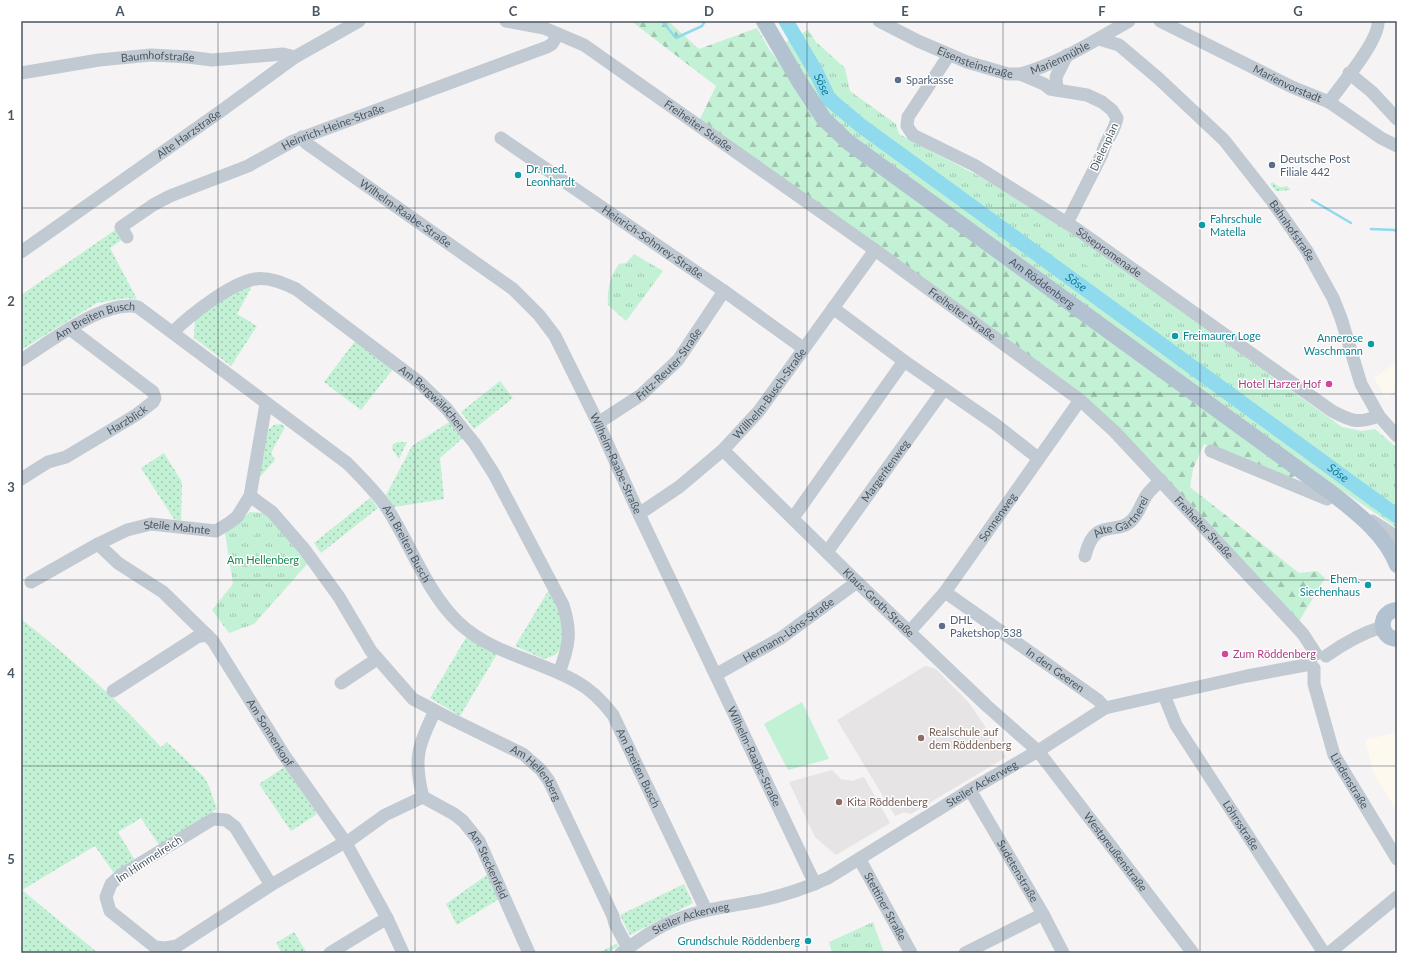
<svg xmlns="http://www.w3.org/2000/svg" width="1418" height="974" viewBox="0 0 1418 974" font-family="Lato,sans-serif">
  <style>
    .commercial { fill: #fdf9ef }
    .education { fill: #e6e4e5 }
    .grass { fill: url(#grass-dots) }
    .forest { fill: url(#forest-firs) }
    .park { fill: url(#park-tufts) }
    .garden { fill: #c3f1d5 }
    .lines { fill: none; stroke-linecap: round; stroke-linejoin: round }
    .stream { stroke: #90daee; stroke-width: 2.5 }
    .river { stroke: #90daee; stroke-width: 15 }
    .minor { stroke: #c1cad2; stroke-width: 13 }
    .major { stroke: #b3c2d1; stroke-width: 16 }
    .grid { fill: none; stroke: #4a5661; stroke-width: 1; stroke-opacity: 0.55 }
    .service-dot { fill: #5c6f8a; stroke: #fff; stroke-width: 1.5 }
    .culture-dot { fill: #0f9aa8; stroke: #fff; stroke-width: 1.5 }
    .hotel-dot { fill: #d1479c; stroke: #fff; stroke-width: 1.5 }
    .education-dot { fill: #8d6e63; stroke: #fff; stroke-width: 1.5 }
    .labels { text-anchor: middle; stroke-width: 3; stroke-linejoin: round; paint-order: stroke }
    .street-label { font-size: 11px; fill: #4a5661; stroke: #fff }
    .service-label { font-size: 11px; fill: #4e5e75; stroke: #fff; text-anchor: start }
    .culture-label { font-size: 11px; fill: #0d838f; stroke: #fff; text-anchor: start }
    .hotel-label { font-size: 11px; fill: #b23c85; stroke: #fff; text-anchor: end }
    .park-label { font-size: 11px; fill: #17864f; stroke: #fff }
    .education-label { font-size: 11px; fill: #785e54; stroke: #fff; text-anchor: start }
    .water-label { font-size: 12px; font-style: italic; fill: #0c7c9b; stroke: #fff }
    .neatline { fill: none; stroke: #4a5661; stroke-width: 1.5 }
    .grid-label { font-size: 13px; text-anchor: middle; font-weight: bold; fill: #4a5661 }
  </style>
  <defs>
    <pattern id="grass-dots" width="8" height="8" patternUnits="userSpaceOnUse"><rect width="8" height="8" fill="#c3f1d5"/><path d="M2 2h.1M6 6h.1" fill="none" stroke="#a0c6b0" stroke-width="1.8" stroke-linecap="round"/></pattern>
    <pattern id="forest-firs" width="22" height="20" patternUnits="userSpaceOnUse"><rect width="22" height="20" fill="#c3f1d5"/><path d="M5 1l3.5 6h-7zM16 11l3.5 6h-7z" fill="#a0c6b0"/></pattern>
    <pattern id="park-tufts" width="24" height="20" patternUnits="userSpaceOnUse"><rect width="24" height="20" fill="#c3f1d5"/><path d="M3 7l-1-3M5 7V3M7 7l1-3M15 17l-1-3M17 17v-4M19 17l1-3" fill="none" stroke="#a0c6b0"/></pattern>
  </defs>
  <rect width="100%" height="100%" fill="#f5f3f3"/>
  <g class="commercial">
    <path d="M1397,362V388L1386,398L1374,378Z"/>
    <path d="M1397,732V811L1373,772L1365,740Z"/>
  </g>
  <g class="education">
    <path d="M925,666L936,669L969,703L1006,757L911,814L904,812L895,816L837,720Z"/>
    <path d="M832,770L841,779L852,781L864,777L890,823L836,855L815,837L789,782Z"/>
  </g>
  <g class="grass">
    <path d="M1273,182C1278,187 1280,188 1287,186L1291,190L1276,191L1270,184Z"/>
    <path d="M118,228L126,237L110,248L137,299L126,298L97,303L21,350V295Z"/>
    <path d="M252,286L237,314L257,326L231,366L194,338L195,317L240,288Z"/>
    <path d="M356,340L393,369L361,410L324,382Z"/>
    <path d="M500,381L513,398L474,429L461,412Z"/>
    <path d="M451,421L464,437L440,458L444,499L394,507L386,495L412,446Z"/>
    <path d="M281,424L285,427L271,453L275,460L259,478L268,430L274,425Z"/>
    <path d="M398,442H407L399,459L392,449L393,444Z"/>
    <path d="M164,453L182,482L181,521L174,519L141,468Z"/>
    <path d="M370,498L378,508L321,553L314,543Z"/>
    <path d="M550,588L563,622L561,646L558,652L555,655L544,659L515,646Z"/>
    <path d="M21,619C71,658 119,701 161,747L167,742L204,777L209,786L217,809L159,845L141,818L118,832L136,862L116,876L95,846L22,890L98,953H21Z"/>
    <path d="M467,636L497,654L460,716L430,698Z"/>
    <path d="M286,766L317,814L291,831L259,784Z"/>
    <path d="M488,874L499,899L457,925L446,904Z"/>
    <path d="M684,884L693,903L630,935L620,915Z"/>
    <path d="M294,932L307,953H282L276,943Z"/>
    <path d="M618,943L617,947L608,953H598Z"/>
  </g>
  <path class="forest" d="M631,21H668L699,49L757,28L769,49L821,120L1296,474L1291,479L1204,444L1193,469L1190,487L1299,573L1317,571L1325,578L1298,623L1117,430L698,123L716,86Z"/>
  <g class="park">
    <path d="M808,30L816,42L845,68L850,91L896,124L899,134L984,179L1078,237L1342,427L1362,431L1375,429L1397,448V528L1281,449L851,138L827,115L782,44Z"/>
    <path d="M634,254L663,271L626,321L608,305C607,290 610,276 619,264L626,263Z"/>
    <path d="M250,512L265,513L309,562L254,624L229,633L212,610L233,584L225,533Z"/>
    <path d="M873,922L884,953H832L829,942Z"/>
  </g>
  <g class="garden">
    <path d="M1086,256L1115,277L1111,283L1082,262Z"/>
    <path d="M251,524L259,530L252,538L244,532Z"/>
    <path d="M802,702L829,759L788,770L764,724Z"/>
  </g>
  <g class="lines">
    <g class="stream">
      <path d="M662,21L676,38L702,26L705,21"/>
      <path d="M1312,200L1351,223"/>
      <path d="M1371,229L1395,230L1397,233"/>
    </g>
    <path class="river" id="s1" d="M786,21L816,72L829,99L860,125L1397,516"/>
    <g class="minor">
      <path id="s2" d="M506,21L544,28L584,45L875,250L1080,400L1115,432L1292,622L1303,634L1316,654"/>
      <path id="s3" d="M879,21L918,41L967,62L1008,74H1020L1044,84L1050,89L1087,95L1102,102L1112,110L1117,118C1115,131 1105,141 1102,154L1067,223"/>
      <path id="s4" d="M1160,21L1292,87L1329,102L1381,138L1397,146"/>
      <path id="s5" d="M1099,39L1119,45L1158,78L1224,140L1272,201L1307,251L1333,298L1341,318L1361,384L1379,416L1397,436"/>
      <path id="s6" d="M949,55L908,117L907,126L913,135L974,165L1078,230L1332,411C1351,421 1357,424 1379,416"/>
      <path id="s7" d="M21,73L99,60L151,55L188,57L212,60L283,54L295,57"/>
      <path d="M1349,73L1372,92L1397,119"/>
      <path id="s8" d="M1020,74C1058,64 1094,41 1129,21"/>
      <path d="M1057,90L1056,77L1067,55"/>
      <path d="M1329,102C1341,85 1380,40 1378,21"/>
      <path id="s9" d="M302,137L306,143L513,289L539,315L555,336L598,423L639,514L815,884"/>
      <path id="s10" d="M501,138L724,291L803,348"/>
      <path id="s11" d="M127,237L121,227L153,205L170,196L248,166L293,141L547,47L552,44L558,34"/>
      <path id="s12" d="M21,252L221,111L295,57L359,21"/>
      <path d="M833,308L904,361L995,424L1038,458"/>
      <path id="s13" d="M173,332C190,315 231,283 255,279C270,277 283,283 296,289L419,382L446,408L475,444L494,474L563,605C572,632 569,646 559,673"/>
      <path id="s14" d="M21,360C50,342 104,299 138,307L347,463C360,476 374,490 385,505C410,542 426,592 459,623C492,654 539,660 577,682C592,690 603,702 613,715L706,910"/>
      <path id="s15" d="M598,423L641,395L678,360L724,291"/>
      <path id="s16" d="M723,450L857,582L987,706L1038,751L1193,953"/>
      <path d="M1211,451L1327,499L1333,494"/>
      <path id="s17" d="M21,479L48,462L66,457L136,415L153,402L155,398L153,392L70,329"/>
      <path id="s18" d="M250,496L272,512L305,550L339,597L371,651L413,699L449,718L523,754L541,770L549,781L613,916L615,924L628,948"/>
      <path id="s19" d="M639,514L679,487L723,450L759,411L875,250"/>
      <path d="M793,518L904,361"/>
      <path d="M1372,521L1397,537"/>
      <path id="s20" d="M98,544L118,563L163,592L213,641L284,755L346,843L387,918L403,953"/>
      <path id="s21" d="M827,552L944,389"/>
      <path id="s22" d="M1085,556C1095,515 1116,537 1132,520C1139,513 1141,504 1146,496C1150,490 1156,485 1161,480"/>
      <path id="s23" d="M31,582L98,544L127,530L151,524L216,531L229,523L237,517L250,496L266,404"/>
      <path id="s24" d="M945,592L1098,700L1105,708"/>
      <path id="s25" d="M910,631L945,592L1080,400"/>
      <path d="M1326,656C1343,644 1362,633 1382,627"/>
      <path id="s26" d="M1314,668V684L1334,755L1397,859"/>
      <path id="s27" d="M717,674L781,638L857,582"/>
      <path d="M341,683L377,659"/>
      <path d="M113,691L197,637L207,635"/>
      <path id="s28" d="M1164,695L1176,725L1324,953"/>
      <path id="s29" d="M435,711C418,745 413,759 423,797L454,814L463,821L479,841L529,953"/>
      <path id="s30" d="M970,790L1043,914L1063,953"/>
      <path id="s31" d="M860,860L911,953"/>
      <path d="M271,885L235,827L226,820L213,819L121,875L111,884L106,897L110,911L155,947L165,948L177,946L271,885L340,845L346,843L385,815L423,797"/>
      <path d="M330,953L387,918"/>
      <path id="s32" d="M621,953C639,940 657,927 678,919C704,909 731,906 758,901C782,896 806,888 828,878L970,790L1038,751L1105,708L1247,676L1311,664"/>
      <path d="M965,953L1043,914"/>
      <path d="M1329,953L1397,897"/>
    </g>
    <g class="major">
      <path id="s33" d="M764,21L799,81L824,119L848,142L1333,494C1357,513 1386,535 1397,565"/>
      <path d="M1397,610C1378,611 1378,638 1397,639"/>
    </g>
  </g>
  <path class="grid" d="M218,21V953M415,21V953M611,21V953M807,21V953M1003,21V953M1200,21V953M21,208H1397M21,394H1397M21,580H1397M21,766H1397"/>
  <g class="service-dot">
    <circle cx="898" cy="80" r="4"/>
    <circle cx="1272" cy="165" r="4"/>
    <circle cx="942" cy="626" r="4"/>
  </g>
  <g class="culture-dot">
    <circle cx="518" cy="175" r="4"/>
    <circle cx="1202" cy="225" r="4"/>
    <circle cx="1175" cy="336" r="4"/>
    <circle cx="1371" cy="344" r="4"/>
    <circle cx="1368" cy="585" r="4"/>
    <circle cx="808" cy="941" r="4"/>
  </g>
  <g class="hotel-dot">
    <circle cx="1329" cy="384" r="4"/>
    <circle cx="1225" cy="654" r="4"/>
  </g>
  <g class="education-dot">
    <circle cx="921" cy="738" r="4"/>
    <circle cx="839" cy="802" r="4"/>
  </g>
  <g class="labels">
    <g class="street-label">
      <text dy="4" stroke="none"><textPath href="#s8" startOffset="43">Marienmühle</textPath></text>
      <text dy="4" stroke="none"><textPath href="#s7" startOffset="138">Baumhofstraße</textPath></text>
      <text dy="4" stroke="none"><textPath href="#s3" startOffset="105">Eisensteinstraße</textPath></text>
      <text dy="4" stroke="none"><textPath href="#s4" startOffset="142">Marienvorstadt</textPath></text>
      <text dy="4" stroke="none"><textPath href="#s2" startOffset="222">Freiheiter Straße</textPath></text>
      <text dy="4" stroke="none"><textPath href="#s11" startOffset="247">Heinrich-Heine-Straße</textPath></text>
      <text dy="4" stroke="none"><textPath href="#s12" startOffset="205">Alte Harzstraße</textPath></text>
      <text transform="translate(1104 147) rotate(-65)" y="4">Dielenplan</text>
      <text dy="4" stroke="none"><textPath href="#s9" startOffset="129">Wilhelm-Raabe-Straße</textPath></text>
      <text dy="4" stroke="none"><textPath href="#s5" startOffset="276">Bahnhofstraße</textPath></text>
      <text dy="4" stroke="none"><textPath href="#s10" startOffset="184">Heinrich-Sohnrey-Straße</textPath></text>
      <text dy="4" stroke="none"><textPath href="#s6" startOffset="323">Sösepromenade</textPath></text>
      <text dy="4" stroke="none"><textPath href="#s33" startOffset="388">Am Röddenberg</textPath></text>
      <text dy="4" stroke="none"><textPath href="#s2" startOffset="546">Freiheiter Straße</textPath></text>
      <text dy="4" stroke="none"><textPath href="#s14" startOffset="85">Am Breiten Busch</textPath></text>
      <text dy="4" stroke="none"><textPath href="#s15" startOffset="93">Fritz-Reuter-Straße</textPath></text>
      <text dy="4" stroke="none"><textPath href="#s19" startOffset="179">Willhelm-Busch-Straße</textPath></text>
      <text dy="4" stroke="none"><textPath href="#s13" startOffset="316">Am Bergwäldchen</textPath></text>
      <text dy="4" stroke="none"><textPath href="#s17" startOffset="122">Harzblick</textPath></text>
      <text dy="4" stroke="none"><textPath href="#s9" startOffset="465">Wilhelm-Raabe-Straße</textPath></text>
      <text dy="4" stroke="none"><textPath href="#s21" startOffset="100">Margeritenweg</textPath></text>
      <text dy="4" stroke="none"><textPath href="#s25" startOffset="144">Sonnenweg</textPath></text>
      <text dy="4" stroke="none"><textPath href="#s22" startOffset="57">Alte Gärtnerei</textPath></text>
      <text dy="4" stroke="none"><textPath href="#s2" startOffset="870">Freiheiter Straße</textPath></text>
      <text dy="4" stroke="none"><textPath href="#s23" startOffset="160">Steile Mahnte</textPath></text>
      <text dy="4" stroke="none"><textPath href="#s14" startOffset="493">Am Breiten Busch</textPath></text>
      <text dy="4" stroke="none"><textPath href="#s16" startOffset="218">Klaus-Groth-Straße</textPath></text>
      <text dy="4" stroke="none"><textPath href="#s27" startOffset="84">Hermann-Löns-Straße</textPath></text>
      <text dy="4" stroke="none"><textPath href="#s24" startOffset="135">In den Geeren</textPath></text>
      <text dy="4" stroke="none"><textPath href="#s20" startOffset="259">Am Sonnenkopf</textPath></text>
      <text dy="4" stroke="none"><textPath href="#s9" startOffset="789">Wilhelm-Raabe-Straße</textPath></text>
      <text dy="4" stroke="none"><textPath href="#s14" startOffset="829">Am Breiten Busch</textPath></text>
      <text dy="4" stroke="none"><textPath href="#s18" startOffset="408">Am Hellenberg</textPath></text>
      <text dy="4" stroke="none"><textPath href="#s26" startOffset="120">Lindenstraße</textPath></text>
      <text dy="4" stroke="none"><textPath href="#s32" startOffset="403">Steiler Ackerweg</textPath></text>
      <text dy="4" stroke="none"><textPath href="#s28" startOffset="152">Löhrsstraße</textPath></text>
      <text dy="4" stroke="none"><textPath href="#s16" startOffset="563">Westpreußenstraße</textPath></text>
      <text transform="translate(149 859) rotate(-33)" y="4">Im Himmelreich</text>
      <text dy="4" stroke="none"><textPath href="#s29" startOffset="187">Am Steckenfeld</textPath></text>
      <text dy="4" stroke="none"><textPath href="#s30" startOffset="94">Sudetenstraße</textPath></text>
      <text dy="4" stroke="none"><textPath href="#s31" startOffset="53">Stettiner Straße</textPath></text>
      <text dy="4" stroke="none"><textPath href="#s32" startOffset="79">Steiler Ackerweg</textPath></text>
    </g>
    <g class="service-label">
      <text x="906" y="84">Sparkasse</text>
      <text x="1280" y="163">Deutsche Post<tspan x="1280" dy="13">Filiale 442</tspan></text>
      <text x="950" y="624">DHL<tspan x="950" dy="13">Paketshop 538</tspan></text>
    </g>
    <g class="culture-label">
      <text x="526" y="173">Dr. med.<tspan x="526" dy="13">Leonhardt</tspan></text>
      <text x="1210" y="223">Fahrschule<tspan x="1210" dy="13">Matella</tspan></text>
      <text x="1183" y="340">Freimaurer Loge</text>
      <text x="1363" y="342" text-anchor="end">Annerose<tspan x="1363" dy="13">Waschmann</tspan></text>
      <text x="1360" y="583" text-anchor="end">Ehem.<tspan x="1360" dy="13">Siechenhaus</tspan></text>
      <text x="800" y="945" text-anchor="end">Grundschule Röddenberg</text>
    </g>
    <g class="hotel-label">
      <text x="1321" y="388">Hotel Harzer Hof</text>
      <text x="1233" y="658" text-anchor="start">Zum Röddenberg</text>
    </g>
    <g class="park-label">
      <text x="263" y="564">Am Hellenberg</text>
    </g>
    <g class="education-label">
      <text x="929" y="736">Realschule auf<tspan x="929" dy="13">dem Röddenberg</tspan></text>
      <text x="847" y="806">Kita Röddenberg</text>
    </g>
    <g class="water-label">
      <text dy="4" stroke="none"><textPath href="#s1" startOffset="73">Söse</textPath></text>
      <text dy="4" stroke="none"><textPath href="#s1" startOffset="397">Söse</textPath></text>
      <text dy="4" stroke="none"><textPath href="#s1" startOffset="721">Söse</textPath></text>
    </g>
  </g>
  <rect width="1418" height="974" fill="none" stroke="#ffffff" stroke-width="44"/>
  <rect x="22" y="22" width="1374" height="930" class="neatline"/>
  <g class="grid-label">
    <text x="120" y="16">A</text>
    <text x="316" y="16">B</text>
    <text x="513" y="16">C</text>
    <text x="709" y="16">D</text>
    <text x="905" y="16">E</text>
    <text x="1102" y="16">F</text>
    <text x="1298" y="16">G</text>
    <text x="11" y="120">1</text>
    <text x="11" y="306">2</text>
    <text x="11" y="492">3</text>
    <text x="11" y="678">4</text>
    <text x="11" y="864">5</text>
  </g>
</svg>
